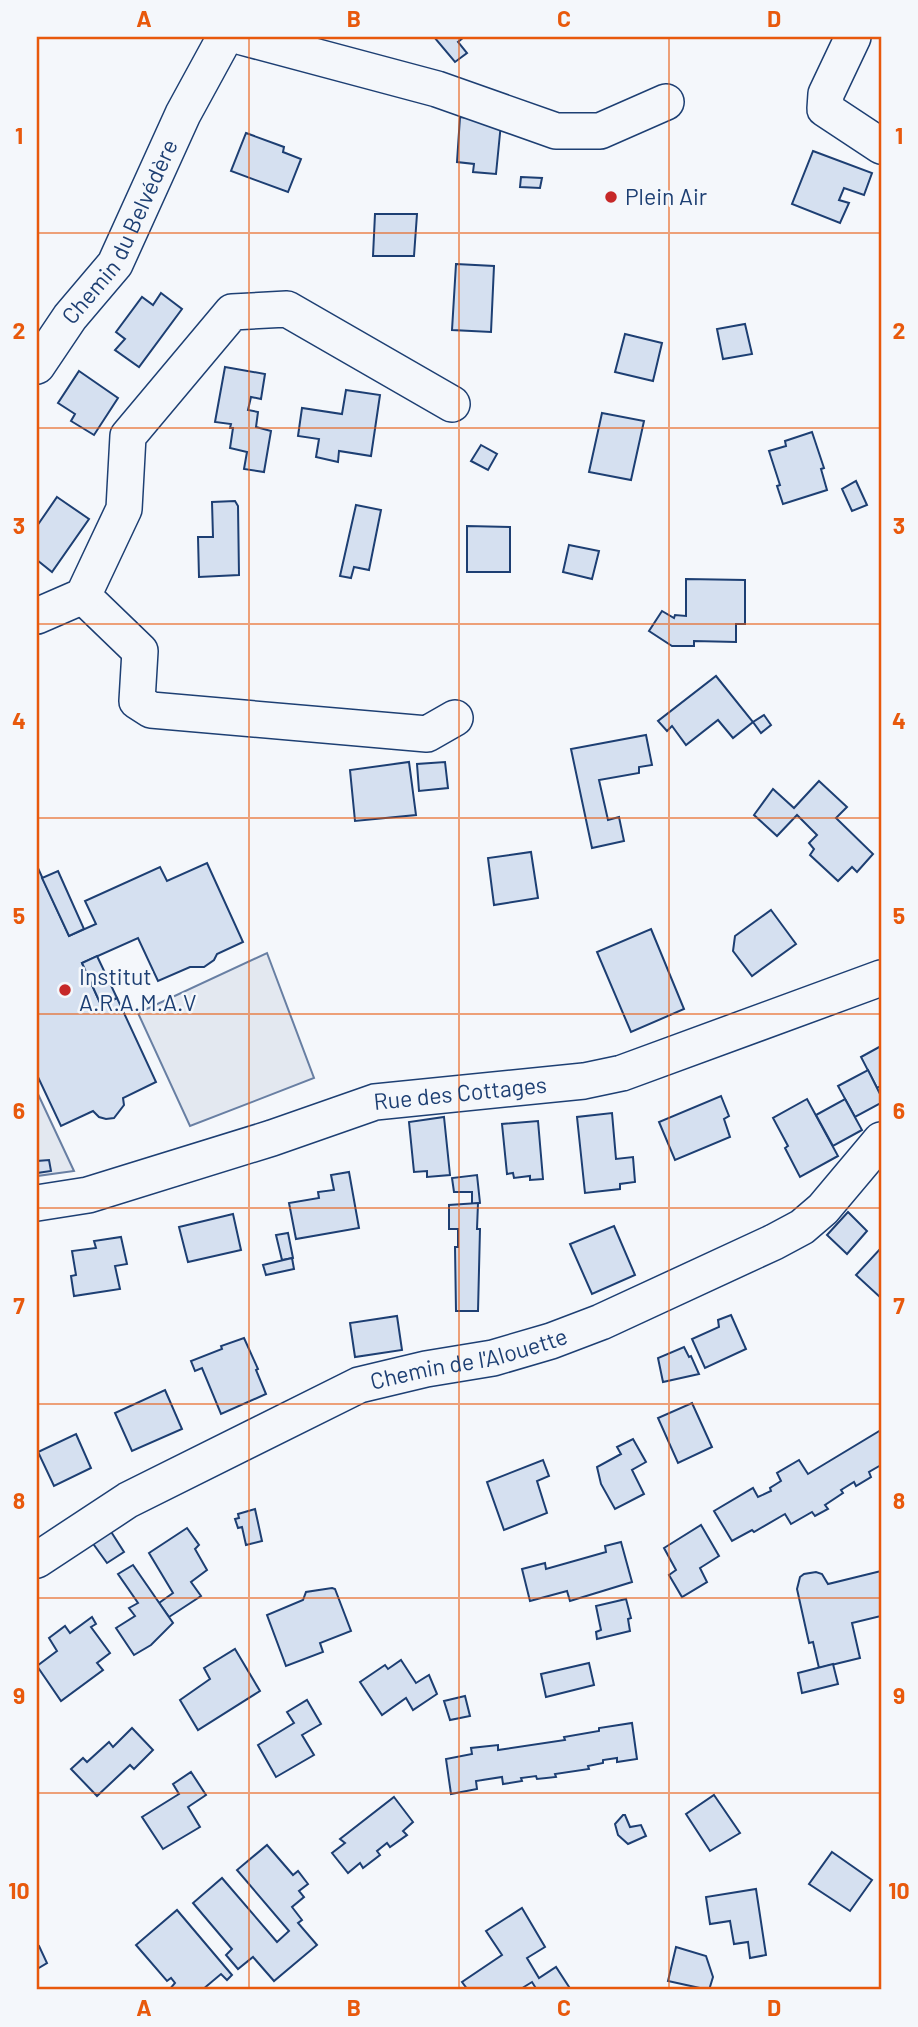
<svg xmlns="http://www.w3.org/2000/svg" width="918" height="2027" viewBox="0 0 918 2027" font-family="Barlow,sans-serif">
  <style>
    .parking { fill: #e3e8f0; stroke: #687fa3; stroke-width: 2 }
    .building { fill: #d5e0f0; stroke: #1d3f73; stroke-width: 2 }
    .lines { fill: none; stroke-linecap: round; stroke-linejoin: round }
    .minor-casing { stroke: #1d3f73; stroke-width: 38 }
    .minor { stroke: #f4f7fb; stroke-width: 35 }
    .grid { fill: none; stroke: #e8590c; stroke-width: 2; stroke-opacity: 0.55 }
    .poi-dot { fill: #c62828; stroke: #f4f7fb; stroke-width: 2.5 }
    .labels { text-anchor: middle; stroke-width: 5; stroke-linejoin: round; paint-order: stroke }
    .poi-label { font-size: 23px; fill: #1d3f73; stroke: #f4f7fb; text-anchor: start }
    .street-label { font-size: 23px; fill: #1d3f73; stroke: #f4f7fb }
    .neatline { fill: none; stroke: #e8590c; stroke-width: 2.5 }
    .grid-label { font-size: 23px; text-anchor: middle; font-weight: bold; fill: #e8590c }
  </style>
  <rect width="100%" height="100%" fill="#f4f7fb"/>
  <g class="parking">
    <path d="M267,953L314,1078L190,1126L138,1013Z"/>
    <path d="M37,1092L74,1171L37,1176Z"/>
  </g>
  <g class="building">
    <path d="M434,37H464L458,42L467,53L455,62Z"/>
    <path d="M502,113L496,174L473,172L474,164L457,162L460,117L480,119Z"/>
    <path d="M246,133L284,147L283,152L301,159L288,192L231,171Z"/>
    <path d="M813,151L872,173L864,195L844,188L839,200L849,203L840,223L792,204Z"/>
    <path d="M521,177L542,178L540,188L520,187Z"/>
    <path d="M375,214H417L414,256H373Z"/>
    <path d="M456,264L494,266L491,332L452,330Z"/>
    <path d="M161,293L182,309L139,367L115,350L125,339L116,332L142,297L153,305Z"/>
    <path d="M745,324L752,354L723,359L717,329Z"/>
    <path d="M625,334L662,343L653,381L615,372Z"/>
    <path d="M225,367L265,374L261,399L251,397L248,410L258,412L256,427L271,431L264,472L244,469L247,452L230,448L233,428H230L231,424L215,422Z"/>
    <path d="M79,371L118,398L94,435L71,421L75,414L58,403Z"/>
    <path d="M346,390L380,395L371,456L339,451L338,462L316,457L319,439L298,436L302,408L342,414Z"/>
    <path d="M602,413L644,421L631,480L589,472Z"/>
    <path d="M812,432L824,468L821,469L827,490L783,504L777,486L780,485L769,451L786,446L785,441Z"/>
    <path d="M481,445L497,454L488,470L471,461Z"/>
    <path d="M856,481L867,505L852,511L842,489Z"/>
    <path d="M57,497L89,519L52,572L37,560V526Z"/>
    <path d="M235,501L238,506L239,575L199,577L198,537H213L212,502Z"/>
    <path d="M356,505L381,510L369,570L354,567L351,578L340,576Z"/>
    <path d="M467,526L510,527V572H467Z"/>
    <path d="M569,545L599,551L592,579L563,572Z"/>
    <path d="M686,579L745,580V624H736V642L694,641V646H672L649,631L662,611L674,618L675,615L686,616Z"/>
    <path d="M716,676L753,722L733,738L718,720L686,745L672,726L667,731L658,721Z"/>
    <path d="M764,715L771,725L761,733L753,722Z"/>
    <path d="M646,735L652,765L639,767V773L599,780L608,820L619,817L624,841L592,848L571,749Z"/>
    <path d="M409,762L416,815L355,821L350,770Z"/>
    <path d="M445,762L448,788L419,791L417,764Z"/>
    <path d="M819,781L847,807L836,818L873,854L857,872L852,867L838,881L810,855L814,849L809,843L817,835L797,815L777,836L754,815L773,789L794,808Z"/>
    <path d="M531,852L538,898L494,905L488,858Z"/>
    <path d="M207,863L243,942L217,954L214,960L204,967H190L158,981L138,938L82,963L101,1005L117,998L156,1082L123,1098L124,1105L114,1118L106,1119L99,1117L93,1111L61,1126L37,1075V866L69,936L96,924L85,901L160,867L167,881Z"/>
    <path d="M58,871L84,929L69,936L42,878Z"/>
    <path d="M771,910L796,944L752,976L733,951L735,936Z"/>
    <path d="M651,929L684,1009L631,1032L597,952Z"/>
    <path d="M97,956L117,998L101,1005L82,963Z"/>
    <path d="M881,1046V1086L877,1088L861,1057Z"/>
    <path d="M868,1070L881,1096V1103L855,1117L838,1086Z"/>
    <path d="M721,1096L729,1116L724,1119L730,1137L675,1160L659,1122Z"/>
    <path d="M807,1099L838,1156L800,1177L785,1148L788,1146L773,1118Z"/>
    <path d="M845,1099L862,1130L833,1146L816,1115Z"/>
    <path d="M612,1113L616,1159L633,1157L635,1182L620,1184V1189L585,1193L577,1117Z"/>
    <path d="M444,1117L450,1175L427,1177V1171L414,1172L409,1122Z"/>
    <path d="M538,1121L543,1179L530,1180V1176L514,1178L513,1173L507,1174L502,1124Z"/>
    <path d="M49,1160L51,1171L37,1173V1161Z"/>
    <path d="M349,1172L359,1228L296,1239L289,1203L319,1198L318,1192L334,1190L331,1175Z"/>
    <path d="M477,1175L480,1203L472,1204V1192H454L452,1178Z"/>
    <path d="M478,1203L477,1229H480L478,1311H456L455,1247H458V1229H449V1205Z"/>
    <path d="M848,1212L867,1231L847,1254L827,1235Z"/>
    <path d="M233,1214L241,1250L188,1262L179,1227Z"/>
    <path d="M614,1226L635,1275L592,1294L570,1244Z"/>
    <path d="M288,1233L293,1258L282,1260L276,1235Z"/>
    <path d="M121,1237L127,1264L115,1266L120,1289L74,1296L71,1276L76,1275L72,1251L96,1248L94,1241Z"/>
    <path d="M881,1248V1298L856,1275Z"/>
    <path d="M292,1258L294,1269L266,1275L263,1265Z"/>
    <path d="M731,1315L746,1349L705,1368L692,1339L719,1327L718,1320Z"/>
    <path d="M397,1316L402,1350L355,1357L350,1323Z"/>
    <path d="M244,1338L258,1369L256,1370L266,1394L221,1414L202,1368L195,1371L191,1361L222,1349L221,1346Z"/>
    <path d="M684,1347L689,1357L691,1356L699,1374L663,1382L658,1358Z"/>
    <path d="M165,1390L182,1429L132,1451L115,1413Z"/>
    <path d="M692,1403L712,1447L678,1463L658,1418Z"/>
    <path d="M881,1430V1465L869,1472L871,1477L856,1486L854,1482L841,1490L843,1493L825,1505L828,1509L815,1516L812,1512L791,1524L785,1514L754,1532L752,1530L732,1541L714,1511L753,1488L758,1497L771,1491L770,1488L781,1481L777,1473L799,1460L808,1474Z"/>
    <path d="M76,1434L91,1468L54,1486L38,1452Z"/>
    <path d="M633,1439L646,1462L632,1470L644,1494L615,1509L601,1484L597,1467L621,1454L617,1447Z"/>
    <path d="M543,1460L549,1476L537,1481L547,1513L504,1530L487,1482Z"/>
    <path d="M255,1509L262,1541L246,1545L242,1527L238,1528L235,1519L239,1518L238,1514Z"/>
    <path d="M701,1525L719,1556L700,1568L707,1582L682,1597L669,1575L676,1570L664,1548Z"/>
    <path d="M108,1527L124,1552L107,1563L89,1538Z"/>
    <path d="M187,1528L199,1545L195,1549L207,1570L191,1582L201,1596L169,1617L159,1603L173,1593L149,1553Z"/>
    <path d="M621,1542L632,1582L570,1601L567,1591L530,1601L522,1569L545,1563L546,1569L606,1552L605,1546Z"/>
    <path d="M133,1565L173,1623L151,1645L134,1655L116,1628L135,1616L129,1608L138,1603L118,1574Z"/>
    <path d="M881,1571V1616L852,1623L860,1658L819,1668L813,1642L809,1643L797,1589L800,1577L804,1574L816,1572L822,1574L828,1584Z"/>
    <path d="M332,1588L335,1589L351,1631L320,1643L323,1652L286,1666L267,1615L303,1600L306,1592Z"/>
    <path d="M626,1599L631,1618L628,1619L630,1631L597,1639L596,1632L601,1630L596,1606Z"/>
    <path d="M92,1617L96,1624L91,1627L110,1653L97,1663L103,1670L61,1701L37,1666L57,1651L49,1638L65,1626L70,1633Z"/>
    <path d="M235,1649L260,1691L198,1730L180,1700L210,1679L204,1668Z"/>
    <path d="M401,1660L416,1683L429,1675L437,1694L413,1710L406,1698L382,1715L360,1682L385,1665L388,1669Z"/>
    <path d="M589,1663L594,1685L546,1697L541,1674Z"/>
    <path d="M833,1664L838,1684L802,1693L798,1673Z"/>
    <path d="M465,1696L470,1716L450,1720L444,1701Z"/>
    <path d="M307,1700L321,1724L302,1735L314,1755L276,1777L258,1745L294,1723L287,1712Z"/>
    <path d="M632,1723L637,1759L617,1762V1758L603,1760V1763L588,1766L589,1769L555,1774L556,1777L537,1779L536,1776L521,1778L522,1781L503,1784L502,1777L476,1781L477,1789L451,1794L446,1759L472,1754L471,1748L498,1745V1750L565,1740L564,1737L599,1731V1728Z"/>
    <path d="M132,1728L153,1750L134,1769L130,1765L97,1796L71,1769L83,1758L87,1762L109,1742L113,1747Z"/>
    <path d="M191,1772L206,1795L188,1807L200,1827L163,1849L142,1817L179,1794L173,1784Z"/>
    <path d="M714,1795L740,1833L710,1851L686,1814Z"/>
    <path d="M394,1797L413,1822L403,1831L407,1835L390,1847L387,1843L377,1851L380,1855L363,1868L360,1863L348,1873L332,1853L345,1843L340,1839Z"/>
    <path d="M623,1815H625L630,1827L641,1825L646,1836L628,1844L618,1835L615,1824Z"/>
    <path d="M267,1845L293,1875L298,1871L308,1884L299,1891L304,1897L292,1907L302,1920L298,1923L317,1945L274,1981L253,1957L238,1969L226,1955L232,1949L193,1903L222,1878L277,1942L289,1931L237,1870Z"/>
    <path d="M832,1852L872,1880L850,1911L809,1884Z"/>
    <path d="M756,1889L766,1955L750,1958L748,1942L734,1944L730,1921L710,1924L706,1897Z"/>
    <path d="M522,1908L545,1947L527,1958L539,1978L556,1967L571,1990H537L532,1982L519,1990H468L462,1982L502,1955L486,1931Z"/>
    <path d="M177,1910L232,1975L227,1980L221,1974L202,1990H169L175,1983L171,1978L167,1981L136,1945Z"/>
    <path d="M39,1946L47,1963L37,1969V1947Z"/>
    <path d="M676,1947L706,1956L713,1977L709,1990L668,1981Z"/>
  </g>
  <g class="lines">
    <g class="minor-casing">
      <g id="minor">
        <path d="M242,37L437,89L556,131H600L666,102"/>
        <path d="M853,37L826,94L825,109L881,146"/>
        <path id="s1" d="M37,366L70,317L115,264L183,114L225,37"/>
        <path d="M83,596L140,651L137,701L151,710L427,734L455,718"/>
        <path d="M37,616L83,596L124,509L128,436L232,312L287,309L452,404"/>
        <path id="s2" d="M37,1203L88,1195L272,1138L375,1102L584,1081L622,1073L881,978"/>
        <path id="s3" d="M37,1560L128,1500L359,1385L426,1369L493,1358L551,1341L601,1322L774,1242L802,1227L823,1209L881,1140"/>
      </g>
    </g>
    <use href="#minor" class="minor"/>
  </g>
  <path class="grid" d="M249,37V1990M459,37V1990M669,37V1990M37,233H881M37,428H881M37,624H881M37,818H881M37,1014H881M37,1208H881M37,1404H881M37,1598H881M37,1793H881"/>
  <g class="poi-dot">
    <circle cx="611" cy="197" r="7"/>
    <circle cx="65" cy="990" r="7"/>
  </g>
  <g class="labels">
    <g class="poi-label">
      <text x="625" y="205">Plein Air</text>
      <text x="79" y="985">Institut<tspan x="79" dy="26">A.R.A.M.A.V</tspan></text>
    </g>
    <g class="street-label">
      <text dy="8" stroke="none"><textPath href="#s1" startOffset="159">Chemin du Belvédère</textPath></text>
      <text dy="8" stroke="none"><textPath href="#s2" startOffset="439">Rue des Cottages</textPath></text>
      <text dy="8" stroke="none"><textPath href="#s3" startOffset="480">Chemin de l'Alouette</textPath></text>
    </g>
  </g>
  <rect width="918" height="2027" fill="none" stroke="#f4f7fb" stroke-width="77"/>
  <rect x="38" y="38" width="842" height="1950" class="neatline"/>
  <g class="grid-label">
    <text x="144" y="27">A</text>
    <text x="354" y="27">B</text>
    <text x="564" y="27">C</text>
    <text x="774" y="27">D</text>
    <text x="19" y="144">1</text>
    <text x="899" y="144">1</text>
    <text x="19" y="339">2</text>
    <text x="899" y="339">2</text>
    <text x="19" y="534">3</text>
    <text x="899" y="534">3</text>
    <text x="19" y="729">4</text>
    <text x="899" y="729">4</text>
    <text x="19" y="924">5</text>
    <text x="899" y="924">5</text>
    <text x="19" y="1119">6</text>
    <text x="899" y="1119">6</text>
    <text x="19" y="1314">7</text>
    <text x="899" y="1314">7</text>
    <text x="19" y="1509">8</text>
    <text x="899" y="1509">8</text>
    <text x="19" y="1704">9</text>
    <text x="899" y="1704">9</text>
    <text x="19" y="1899">10</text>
    <text x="899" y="1899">10</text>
    <text x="144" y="2016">A</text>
    <text x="354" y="2016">B</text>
    <text x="564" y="2016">C</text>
    <text x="774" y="2016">D</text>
  </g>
</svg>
